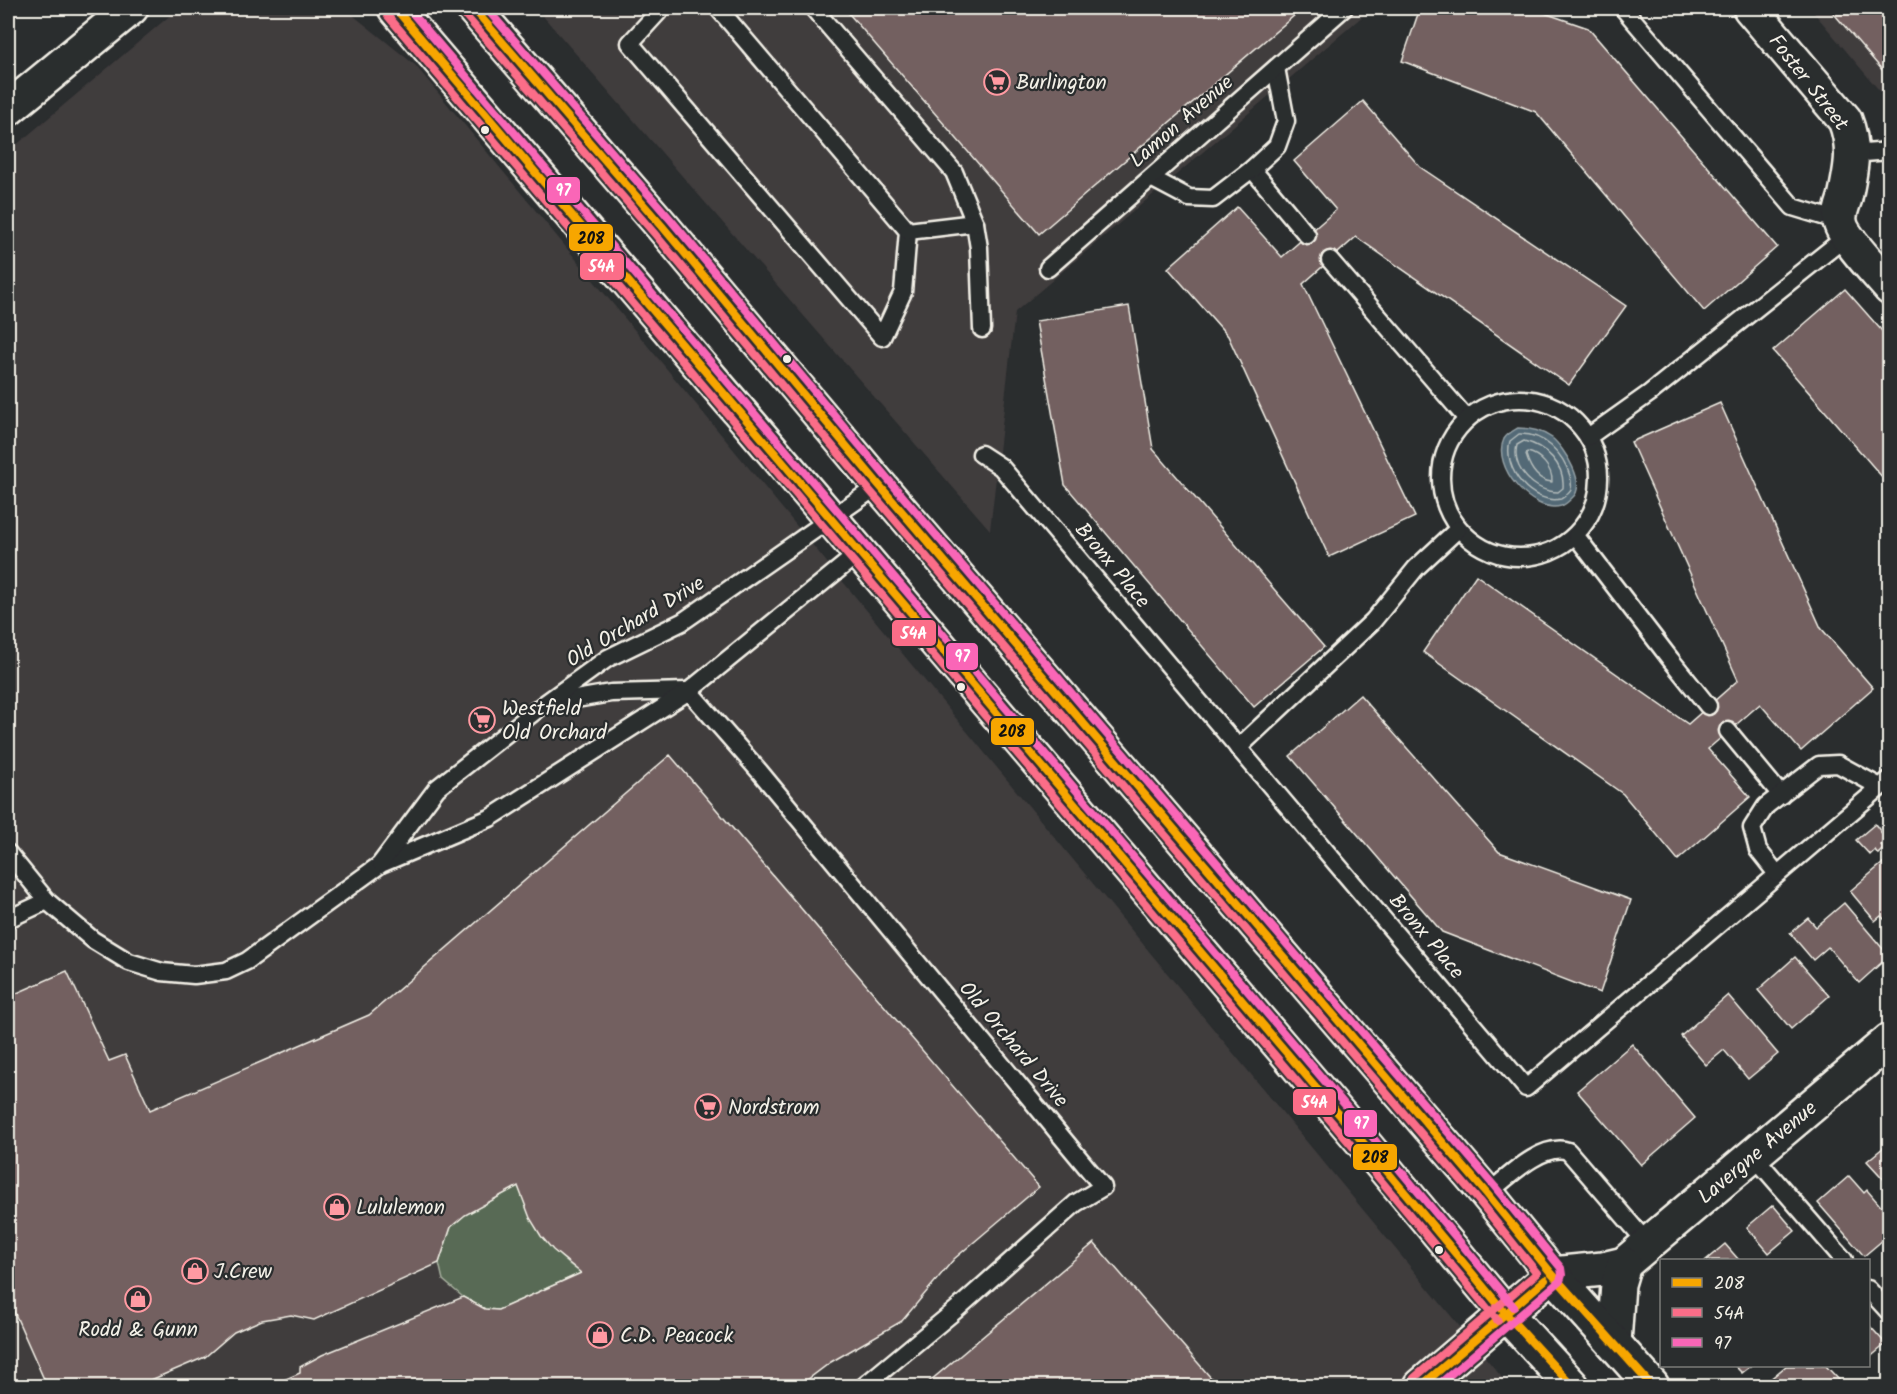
<svg xmlns="http://www.w3.org/2000/svg" width="1897" height="1394" viewBox="0 0 1897 1394" font-family="Kalam,sans-serif">
  <style>
    .built { fill: #403c3d }
    .green { fill: #586a54; stroke: #a6ae9e; stroke-width: 1.5 }
    .water { fill: #526976; stroke: #939fa4; stroke-width: 1.5 }
    .lines { fill: none; stroke-linecap: round; stroke-linejoin: round }
    .shore { stroke: #b3bbba; stroke-width: 1.5 }
    .building { fill: #736060; stroke: #f4f1e8; stroke-width: 1.5 }
    .service-casing { stroke: #f4f1e8; stroke-width: 21 }
    .minor-casing { stroke: #f4f1e8; stroke-width: 38 }
    .tertiary-casing { stroke: #f4f1e8; stroke-width: 38 }
    .secondary-casing { stroke: #f4f1e8; stroke-width: 38 }
    .primary-casing { stroke: #f4f1e8; stroke-width: 38 }
    .service { stroke: #2a2d2e; stroke-width: 16 }
    .minor { stroke: #2a2d2e; stroke-width: 33 }
    .tertiary { stroke: #2a2d2e; stroke-width: 33 }
    .secondary { stroke: #2a2d2e; stroke-width: 33 }
    .primary { stroke: #2a2d2e; stroke-width: 33 }
    .bus-1-casing { stroke: #2a2d2e; stroke-width: 12 }
    .bus-2-casing { stroke: #2a2d2e; stroke-width: 12 }
    .bus-3-casing { stroke: #2a2d2e; stroke-width: 12 }
    .bus-1 { stroke: #f7a600; stroke-width: 8 }
    .bus-2 { stroke: #fb6d88; stroke-width: 8 }
    .bus-3 { stroke: #fa66b7; stroke-width: 8 }
    .bus-dot { fill: #f4f1e8; stroke: #2a2d2e; stroke-width: 2 }
    .labels { text-anchor: middle; stroke-width: 4.5; stroke-linejoin: round; paint-order: stroke }
    .poi-label { font-size: 21px; fill: #f4f1e8; stroke: #2a2d2e; text-anchor: start }
    .street-label { font-size: 21px; fill: #f4f1e8; stroke: #2a2d2e }
    .line-badge { stroke: #2a2d2e; stroke-width: 2 }
    .badge-label { font-size: 16px; text-anchor: middle; font-weight: bold; fill: #fff }
    .pale-badge-label { font-size: 16px; text-anchor: middle; font-weight: bold; fill: #111 }
  </style>
  <rect width="100%" height="100%" fill="#2a2d2e"/>
  <filter id="ink" filterUnits="userSpaceOnUse"><feTurbulence type="fractalNoise" baseFrequency=".0167" numOctaves="2"/><feDisplacementMap in="SourceGraphic" scale="12" xChannelSelector="R" yChannelSelector="G"/><feConvolveMatrix kernelMatrix="1 2 1 2 8 2 1 2 1" color-interpolation-filters="sRGB"/></filter>
  <g filter="url(#ink)">
    <g class="built">
      <path d="M179,8H344L415,65L1509,1386H8V152Z"/>
      <path d="M536,8H1370L1371,9L1015,312L990,530Z"/>
      <path d="M1810,8H1889V102Z"/>
    </g>
    <path class="green" d="M518,1186C537,1227 543,1246 581,1273L498,1310L485,1309L463,1297L443,1280L439,1263L451,1227L465,1215Z"/>
    <path class="water" d="M1518,428C1530,428 1542,431 1552,438C1564,448 1588,485 1572,498C1569,501 1565,505 1561,506C1532,514 1491,466 1504,439C1507,434 1513,431 1518,428Z"/>
    <g class="lines">
      <g class="shore">
        <path d="M1519,434C1544,433 1563,453 1570,476C1571,480 1572,485 1571,490C1569,494 1565,496 1561,499C1532,505 1502,469 1510,441Z"/>
        <path d="M1524,441C1545,446 1565,464 1563,488L1558,492C1535,492 1511,469 1517,445Z"/>
        <path d="M1527,452C1540,454 1553,469 1552,482C1538,481 1530,468 1526,455Z"/>
      </g>
    </g>
    <g class="building">
      <path d="M844,8H1303L1039,234Z"/>
      <path d="M1420,8H1530L1588,28L1777,247L1704,311L1536,112L1402,61Z"/>
      <path d="M1829,8H1890V79Z"/>
      <path d="M1363,101L1420,167L1626,306L1569,385L1356,237L1303,284L1415,517L1329,557L1228,336L1168,268L1237,207L1282,257L1336,210L1294,161Z"/>
      <path d="M1845,289L1890,340V486L1773,351Z"/>
      <path d="M1129,306L1153,449L1324,647L1254,707L1065,485L1036,321Z"/>
      <path d="M1720,403L1821,628L1873,688L1801,751L1760,704L1708,749L1750,797L1678,860L1623,794L1423,652L1476,575L1688,724L1738,680L1631,442Z"/>
      <path d="M1360,695L1499,852L1631,900L1600,993L1442,932L1290,756Z"/>
      <path d="M670,755L1039,1187L954,1259L902,1321L831,1362L799,1386H270L300,1373V1367L322,1355L463,1297L485,1309L498,1310L581,1273L553,1250L541,1236L530,1218L518,1186L465,1215L451,1227L439,1263L314,1320L291,1315L262,1320L234,1332L205,1357L137,1386H47L8,1298V997L67,971L109,1061L125,1055L150,1110L369,1015Z"/>
      <path d="M1875,824L1887,840L1881,845L1884,848L1878,854L1875,850L1870,855L1856,840Z"/>
      <path d="M1883,863L1890,870V925L1881,916L1875,921L1850,891Z"/>
      <path d="M1844,903L1889,956L1859,983L1828,947L1813,960L1790,933L1808,918L1816,927Z"/>
      <path d="M1795,957L1829,996L1791,1029L1758,990Z"/>
      <path d="M1728,995L1778,1054L1748,1079L1724,1050L1706,1065L1681,1036Z"/>
      <path d="M1632,1044L1695,1118L1641,1165L1577,1091Z"/>
      <path d="M1890,1142V1193L1885,1188L1889,1185L1867,1161Z"/>
      <path d="M1849,1176L1864,1193L1867,1190L1890,1217V1234L1864,1256L1818,1203Z"/>
      <path d="M1773,1205L1795,1231L1769,1253L1747,1227Z"/>
      <path d="M1094,1243L1218,1386H924Z"/>
      <path d="M1725,1244L1739,1260H1706Z"/>
      <path d="M1868,1324L1886,1344L1868,1359Z"/>
      <path d="M1735,1366H1751L1742,1373Z"/>
      <path d="M1786,1366H1826L1840,1381L1834,1386H1762Z"/>
    </g>
    <g class="lines">
      <g class="service-casing">
        <g id="service">
          <path d="M662,8L630,43L882,337L903,292L908,231L718,8"/>
          <path d="M813,8L954,172L975,223L979,248L982,329"/>
          <path d="M1623,8L1793,207L1839,221"/>
          <path d="M1852,154L1890,151"/>
          <path d="M1252,169L1307,235"/>
          <path d="M1151,178L1189,198L1213,199L1252,169L1277,146L1286,121L1276,68"/>
          <path d="M908,231L975,223"/>
          <path d="M1330,260L1467,419"/>
          <path d="M1048,268L1344,8"/>
          <circle cx="1520" cy="478" r="79"/>
          <path d="M1588,437L1650,393L1847,236"/>
          <path d="M981,454L1001,467L1526,1088L1890,779"/>
          <path d="M1576,536L1671,660L1708,706"/>
          <path d="M689,691L760,772L1103,1187L1076,1203L957,1309L864,1386"/>
          <path d="M547,704L611,693L688,691"/>
          <path d="M1728,731L1781,795"/>
          <path d="M1238,748L1373,621L1416,568L1458,529"/>
          <path d="M8,853L47,901L93,940L129,962L162,972L194,975L226,971L247,961L381,864L490,818L689,691L860,552"/>
          <path d="M381,863L437,788L543,705L608,658L682,622L879,485"/>
          <path d="M1777,874L1758,850L1752,828L1766,806L1819,765L1838,764L1880,787"/>
          <path d="M8,919L47,901"/>
          <path d="M1753,1155L1844,1260"/>
          <path d="M1487,1194C1506,1179 1542,1142 1568,1151L1648,1244"/>
          <path d="M1868,1289L1890,1313"/>
        </g>
      </g>
      <g class="minor-casing">
        <g id="minor">
          <path d="M1750,8L1845,120C1856,148 1851,169 1845,198C1843,204 1839,214 1840,221C1841,235 1879,275 1890,288"/>
          <path d="M1552,1274L1603,1269L1624,1264L1890,1040"/>
          <path d="M1614,1343L1618,1284L1624,1264"/>
        </g>
      </g>
      <g class="tertiary-casing">
        <path id="tertiary" d="M1421,1386L1552,1274"/>
      </g>
      <g class="secondary-casing">
        <g id="secondary">
          <path d="M395,8L1361,1140L1506,1314L1572,1386"/>
          <path d="M473,8L662,226L879,485L1487,1194L1552,1274L1652,1386"/>
        </g>
      </g>
      <g class="primary-casing">
        <path id="primary" d="M8,109L131,8"/>
      </g>
      <use href="#service" class="service"/>
      <use href="#minor" class="minor"/>
      <use href="#tertiary" class="tertiary"/>
      <use href="#secondary" class="secondary"/>
      <use href="#primary" class="primary"/>
      <g class="bus-1-casing">
        <g id="bus-1">
          <path d="M395,8L1361,1140L1506,1314L1572,1386"/>
          <path d="M473,8L662,226L879,485L1487,1194L1552,1274L1652,1386"/>
          <path d="M1421,1386L1545,1280"/>
        </g>
      </g>
      <g class="bus-2-casing">
        <g id="bus-2">
          <path d="M387,15L1353,1147L1498,1321"/>
          <path d="M465,15L654,233L871,492L1479,1201L1537,1273L1414,1378"/>
        </g>
      </g>
      <g class="bus-3-casing">
        <g id="bus-3">
          <path d="M408,8L1369,1133L1514,1307"/>
          <path d="M486,8L670,219L887,478L1495,1187L1561,1268L1562,1275L1560,1281L1437,1386"/>
        </g>
      </g>
      <use href="#bus-1" class="bus-1"/>
      <use href="#bus-2" class="bus-2"/>
      <use href="#bus-3" class="bus-3"/>
    </g>
  </g>
  <defs>
    <g id="supermarket-ring" transform="scale(1.35)"><circle r="9.5" fill="#2a2d2e" stroke="#ff9aa2" stroke-width="1.5"/><path d="M-6-5.5h2.5l.6 2H6L4.5 2H-2.5L-4.4-4H-6ZM-1.5 3.2a1.3 1.3 0 1 0 .1 0ZM3 3.2a1.3 1.3 0 1 0 .1 0Z" fill="#ff9aa2"/></g>
    <g id="shop-ring" transform="scale(1.35)"><circle r="9.5" fill="#2a2d2e" stroke="#ff9aa2" stroke-width="1.5"/><path d="M-5-2.5h2.3a2.7 3.5 0 0 1 5.4 0H5L5.5 6h-11ZM-1.5-2.5h3a1.5 2.3 0 0 0-3 0Z" fill="#ff9aa2"/></g>
  </defs>
  <g fill-rule="evenodd">
    <use href="#supermarket-ring" x="997" y="82"/>
    <use href="#supermarket-ring" x="482" y="720"/>
    <use href="#supermarket-ring" x="708" y="1107"/>
    <use href="#shop-ring" x="337" y="1207"/>
    <use href="#shop-ring" x="195" y="1271"/>
    <use href="#shop-ring" x="138" y="1299"/>
    <use href="#shop-ring" x="600" y="1335"/>
  </g>
  <g class="bus-dot">
    <circle cx="485" cy="130" r="5"/>
    <circle cx="787" cy="359" r="5"/>
    <circle cx="961" cy="687" r="5"/>
    <circle cx="1439" cy="1250" r="5"/>
  </g>
  <g class="labels">
    <g class="poi-label">
      <text x="1016" y="89">Burlington</text>
      <text x="502" y="715">Westfield<tspan x="502" dy="24">Old Orchard</tspan></text>
      <text x="728" y="1114">Nordstrom</text>
      <text x="356" y="1214">Lululemon</text>
      <text x="214" y="1278">J.Crew</text>
      <text x="138" y="1336" text-anchor="middle">Rodd &amp; Gunn</text>
      <text x="620" y="1342">C.D. Peacock</text>
    </g>
    <g class="street-label">
      <text transform="translate(1809 82) rotate(52)" y="7">Foster Street</text>
      <text transform="translate(1181 121) rotate(-41)" y="7">Lamon Avenue</text>
      <text transform="translate(1113 565) rotate(50)" y="7">Bronx Place</text>
      <text transform="translate(635 621) rotate(-31)" y="7">Old Orchard Drive</text>
      <text transform="translate(1427 936) rotate(50)" y="7">Bronx Place</text>
      <text transform="translate(1014 1044) rotate(50)" y="7">Old Orchard Drive</text>
      <text transform="translate(1757 1152) rotate(-40)" y="7">Lavergne Avenue</text>
    </g>
  </g>
  <g class="line-badge">
    <rect x="546" y="176" width="35" height="28" rx="6" fill="#fa66b7"/>
    <rect x="568" y="223" width="46" height="29" rx="6" fill="#f7a600"/>
    <rect x="579" y="252" width="46" height="29" rx="6" fill="#fb6d88"/>
    <rect x="891" y="619" width="46" height="28" rx="6" fill="#fb6d88"/>
    <rect x="945" y="642" width="34" height="29" rx="6" fill="#fa66b7"/>
    <rect x="990" y="717" width="45" height="29" rx="6" fill="#f7a600"/>
    <rect x="1292" y="1088" width="45" height="28" rx="6" fill="#fb6d88"/>
    <rect x="1343" y="1109" width="35" height="29" rx="6" fill="#fa66b7"/>
    <rect x="1352" y="1143" width="46" height="28" rx="6" fill="#f7a600"/>
  </g>
  <g class="badge-label">
    <text x="563" y="196">97</text>
    <text x="602" y="272">54A</text>
    <text x="914" y="639">54A</text>
    <text x="962" y="662">97</text>
    <text x="1315" y="1108">54A</text>
    <text x="1361" y="1129">97</text>
  </g>
  <g class="pale-badge-label">
    <text x="591" y="244">208</text>
    <text x="1012" y="737">208</text>
    <text x="1375" y="1163">208</text>
  </g>
  <rect width="1897" height="1394" fill="none" stroke="#2a2d2e" stroke-width="30"/>
  <rect x="15" y="15" width="1867" height="1364" fill="none" stroke="#f4f1e8" stroke-width="2" filter="url(#ink)"/>
  <rect x="1660" y="1259" width="210" height="108" fill="#2a2d2e" stroke="#7b7b78" stroke-width="1.5"/>
  <rect x="1672" y="1278" width="30" height="9" fill="#f7a600" stroke="#7b7b78" stroke-width="1.5"/>
  <text x="1714" y="1289" font-size="18" fill="#f4f1e8">208</text>
  <rect x="1672" y="1308" width="30" height="9" fill="#fb6d88" stroke="#7b7b78" stroke-width="1.5"/>
  <text x="1714" y="1319" font-size="18" fill="#f4f1e8">54A</text>
  <rect x="1672" y="1338" width="30" height="9" fill="#fa66b7" stroke="#7b7b78" stroke-width="1.5"/>
  <text x="1714" y="1349" font-size="18" fill="#f4f1e8">97</text>
</svg>
